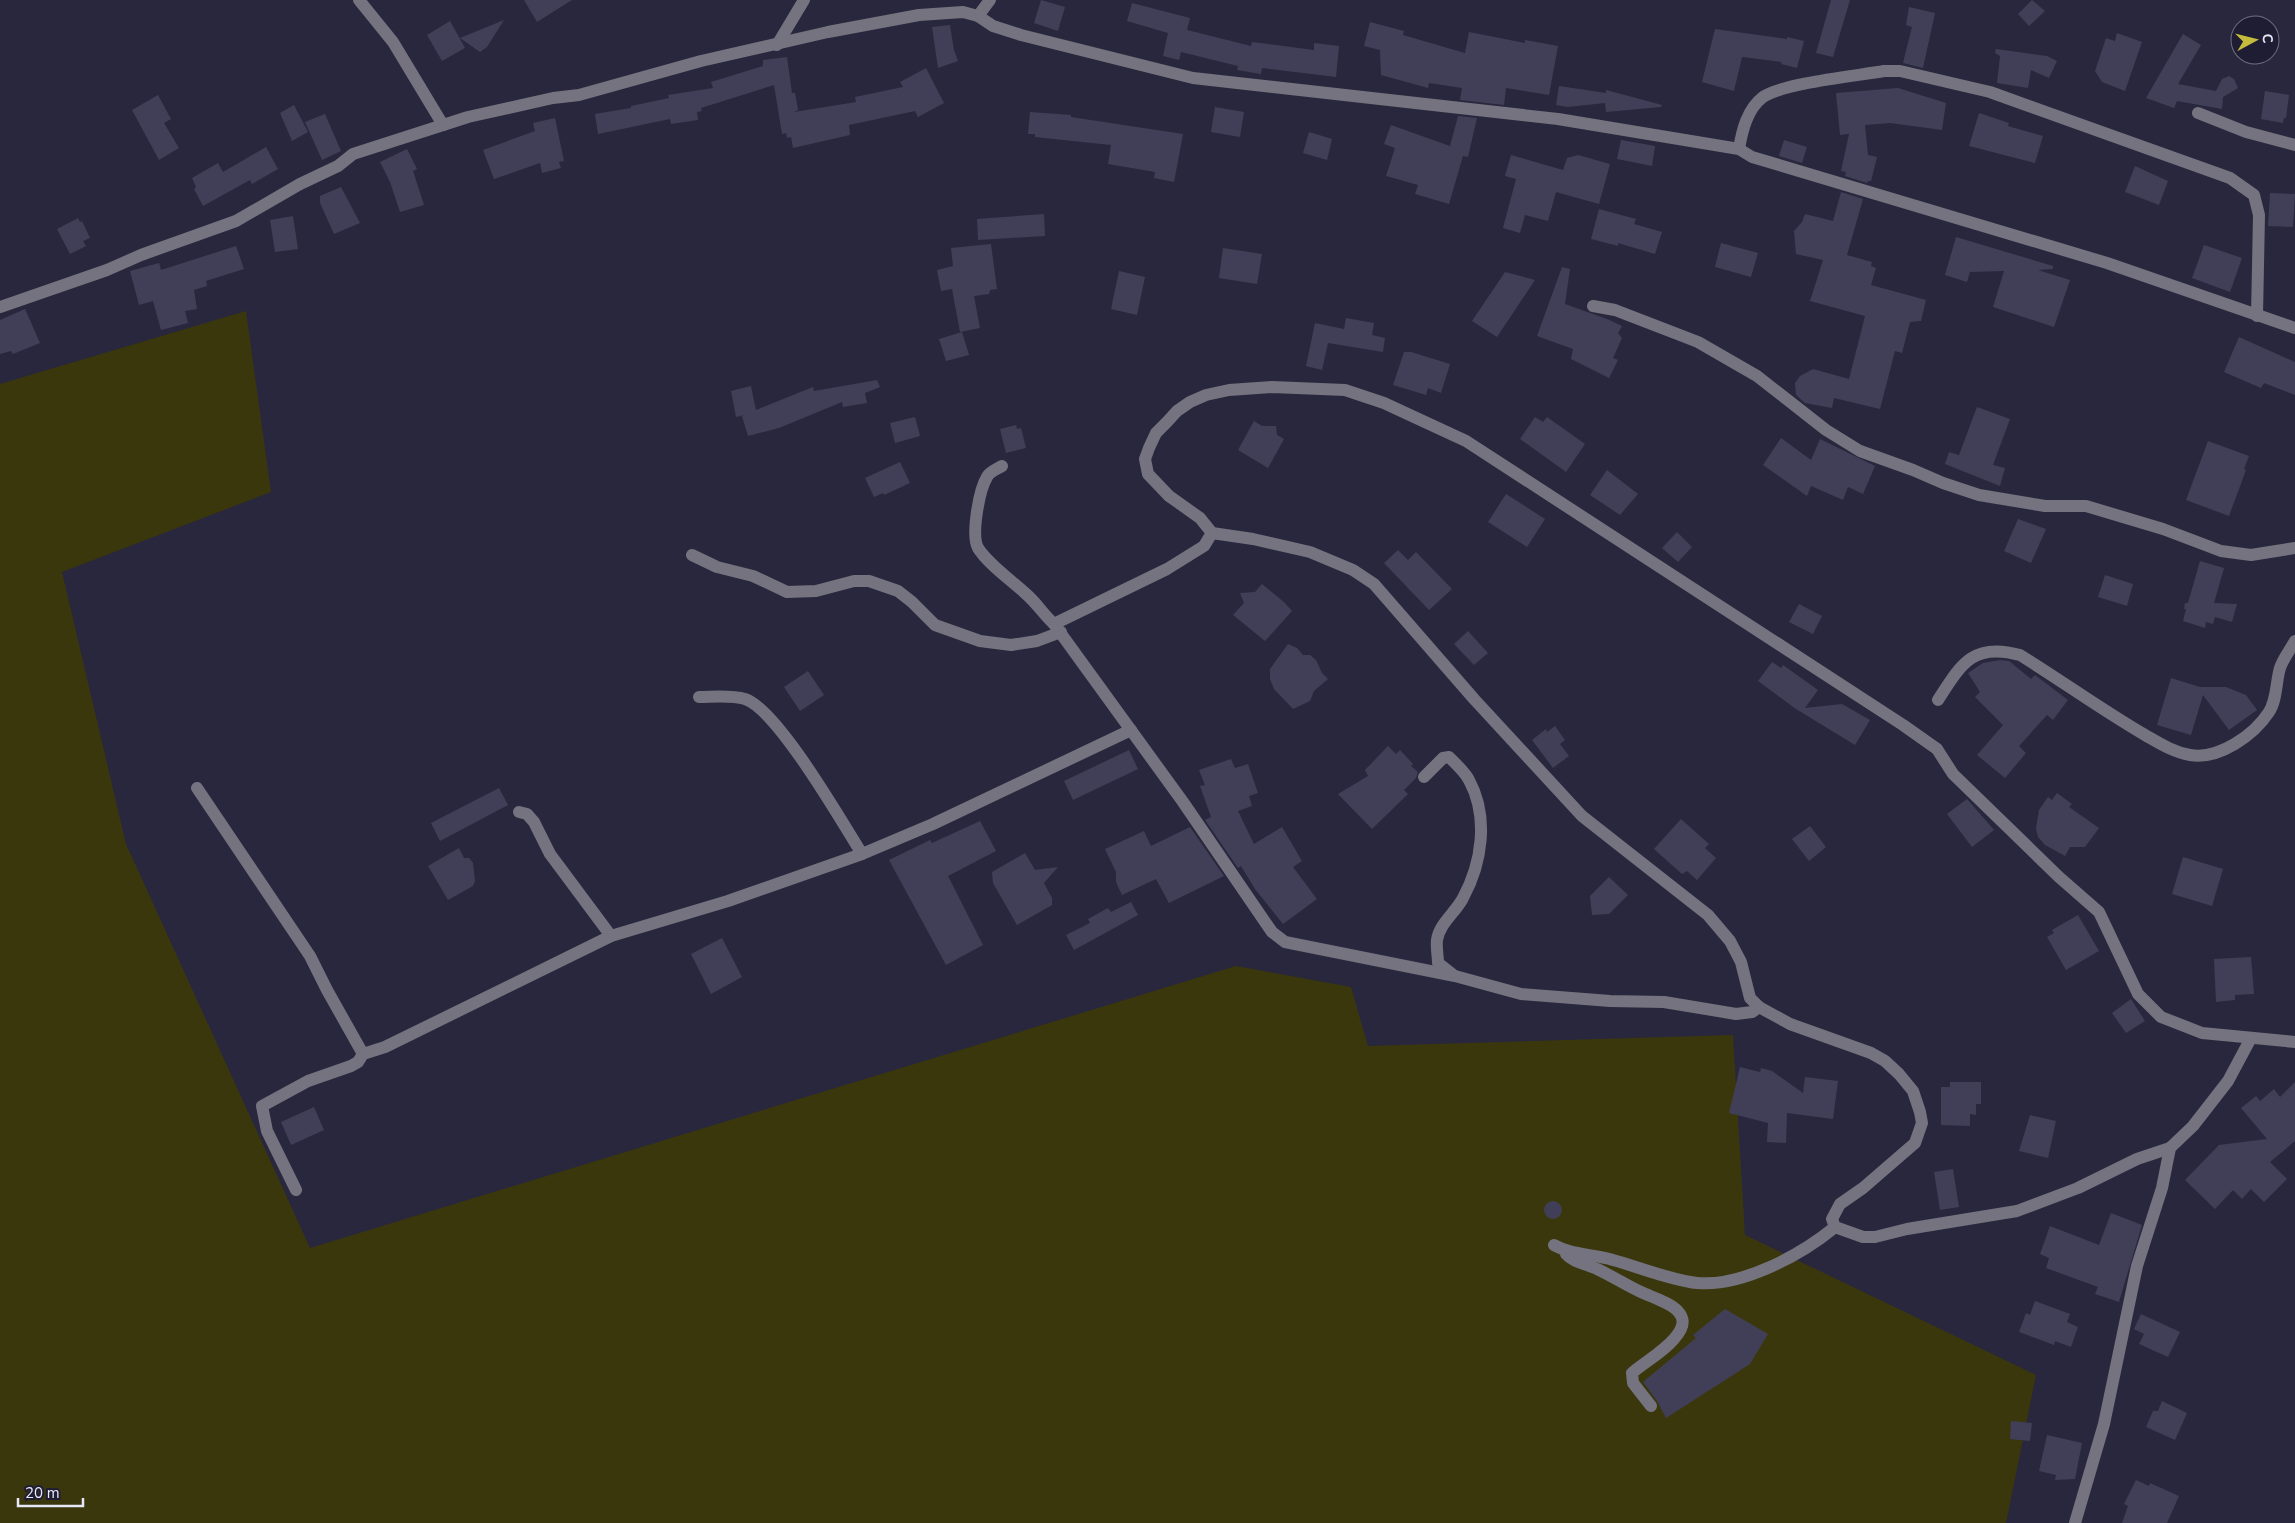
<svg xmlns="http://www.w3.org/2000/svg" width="2295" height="1523" viewBox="0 0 2295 1523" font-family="'Nunito Sans',sans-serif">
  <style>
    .green { fill: #3a370d }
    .building { fill: #413f58 }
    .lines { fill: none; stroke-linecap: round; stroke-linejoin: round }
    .minor { stroke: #74737f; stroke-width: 12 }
  </style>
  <rect width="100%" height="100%" fill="#29273d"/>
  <path class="green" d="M246,311L271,492L62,572L126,844L310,1248L1236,966L1351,987L1368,1046L1733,1035L1745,1235L2036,1375L2006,1523H0V384Z"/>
  <g class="building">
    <path d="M524,0H572L537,22Z"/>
    <path d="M1041,0L1065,7L1058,31L1034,23Z"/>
    <path d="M1831,0H1850L1833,57L1816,53Z"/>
    <path d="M2032,0L2045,11L2029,26L2018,14Z"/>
    <path d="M1132,3L1190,18L1187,30L1251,46L1252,42L1314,50V43L1339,46L1336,77L1262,68L1261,74L1237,70L1238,66L1181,52L1179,60L1163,56L1168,33L1127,21Z"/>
    <path d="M1909,7L1935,13L1923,68L1903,63L1912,27L1906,25Z"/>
    <path d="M504,20L487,47L480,52L460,38Z"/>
    <path d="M450,21L465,48L442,61L427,35Z"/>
    <path d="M1370,22L1404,31L1403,35L1465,53L1469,32L1525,43V40L1558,46L1549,95L1506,88L1504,105L1460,100L1462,88L1429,83L1428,88L1381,75L1380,50L1364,46Z"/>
    <path d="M950,25L954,50L958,61L938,68L932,27Z"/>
    <path d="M1715,29L1787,39V37L1804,41L1797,68L1781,64L1782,62L1742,57L1734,91L1702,82Z"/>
    <path d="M2117,33L2142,42L2125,91L2102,82L2095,71L2106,38L2115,41Z"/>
    <path d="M2183,34L2201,45L2178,84L2216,91L2222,79L2229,76L2234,79L2238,88L2223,97L2222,109L2177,101L2174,108L2146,98Z"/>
    <path d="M1996,49L2047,56L2057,61L2049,78L2031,70L2028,88L1997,83L2000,56L1995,53Z"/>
    <path d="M787,57L792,93H795L798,110L794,112L856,102L855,97L903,87L900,82L926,68L944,103L918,117L915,111L849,125L850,135L793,148L791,137L787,138L786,133L782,134L774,85L701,108L702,111L697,112L698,120L671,124L670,119L598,134L595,114L631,108V106L669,98L668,95L713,88L711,82L763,66V60Z"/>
    <path d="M1559,86L1606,93V90L1662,105L1661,107L1606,112L1605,103L1568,107L1556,105Z"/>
    <path d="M1898,88L1946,103L1942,130L1890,123L1865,125L1868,155L1877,157L1871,181H1868L1867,183L1845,176L1846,172L1841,171L1849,134L1840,135L1836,93Z"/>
    <path d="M2265,91L2289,95L2286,118H2284L2283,123L2261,119Z"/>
    <path d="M158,95L171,119L164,123L179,148L159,160L132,110Z"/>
    <path d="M294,105L308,132L292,141L280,113Z"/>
    <path d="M1215,107L1244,112L1240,137L1211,132Z"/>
    <path d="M1030,112L1071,115V117L1183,134L1174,182L1154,178L1155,172L1108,164L1111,145L1035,137V134H1028Z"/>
    <path d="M1979,113L2009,123L2008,126L2043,136L2035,163L1969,146Z"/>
    <path d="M325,114L341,151L322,160L305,122Z"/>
    <path d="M1458,116L1477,118L1468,157L1463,156L1449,204L1415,194L1418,185L1386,176L1395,148L1384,144L1391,125L1450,146Z"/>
    <path d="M555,118L564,161L559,162L561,168L542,173L540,163L494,179L483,150L535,131L533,123Z"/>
    <path d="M1309,132L1332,139L1327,160L1303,153Z"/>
    <path d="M1621,140L1655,146L1652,166L1617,159Z"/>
    <path d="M1784,140L1807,147L1802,163L1779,156Z"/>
    <path d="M266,147L278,169L252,184L250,180L203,206L194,189L196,187L192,178L218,163L223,172Z"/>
    <path d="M407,149L417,169L413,171L424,205L400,212L390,182L380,162Z"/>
    <path d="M1511,155L1563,170L1567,158L1578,155L1610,164L1599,204L1556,192L1548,221L1525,215L1520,233L1503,228L1516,179L1505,176Z"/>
    <path d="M2135,166L2168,181L2159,205L2125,192Z"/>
    <path d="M341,187L360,223L334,234L320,203V196Z"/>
    <path d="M1841,192L1863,199L1847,255L1872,262L1871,266L1876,268L1871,285L1926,300L1921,321L1910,322L1902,353L1895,351L1880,409L1834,398L1832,408L1805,403L1796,395L1795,383L1800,376L1813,369L1849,379L1861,332L1865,316L1810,301L1823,260L1796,254L1794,231L1802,222L1805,214L1833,221Z"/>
    <path d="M2270,193L2295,194L2293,227L2268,226Z"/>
    <path d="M1599,209L1636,219L1634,224L1662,232L1655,254L1618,243V246L1591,239Z"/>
    <path d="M1044,214L1045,236L978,240L977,219Z"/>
    <path d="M293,216L298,249L275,252L270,220Z"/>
    <path d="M78,218L80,222L82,221L90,238L83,241L86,246L70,254L57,229Z"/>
    <path d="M1956,237L2053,266V269L2038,270L2070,280L2054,327L1993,307L2004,271L1970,272L1967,282L1945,275Z"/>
    <path d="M1721,243L1758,253L1751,277L1715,267Z"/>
    <path d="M991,244L997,289L990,290L989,294L974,296L980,328L960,332L952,289L941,291L937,270L953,266L951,248Z"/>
    <path d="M2204,245L2242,258L2230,292L2192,278Z"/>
    <path d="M236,246L244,269L206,281L207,286L194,290L197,309L185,311L188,323L161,330L153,301L139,305L130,271L159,263L161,270Z"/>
    <path d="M1223,248L1262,254L1257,284L1219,278Z"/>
    <path d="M1562,267L1570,269L1565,304L1607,319L1622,326L1618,333L1622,338L1613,358L1618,360L1609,378L1571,359L1573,349L1537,336Z"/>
    <path d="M1119,271L1145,277L1137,315L1111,309Z"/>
    <path d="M1505,272L1535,280L1497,337L1472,321Z"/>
    <path d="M25,309L40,343L13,354L11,351L0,354V320Z"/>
    <path d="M1346,318L1374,323L1372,335L1385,338L1383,352L1328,343L1322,370L1306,366L1315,323L1344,329Z"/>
    <path d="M962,332L969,355L946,361L939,339Z"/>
    <path d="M2239,337L2295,362V395L2264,383L2261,388L2224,372Z"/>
    <path d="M1404,352H1411L1450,364L1441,393L1428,388L1426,395L1393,385Z"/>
    <path d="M877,380L880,387L865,393L867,403L843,407L842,402L779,428L748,436L742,416L745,415L736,417L731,391L751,386L756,410L813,387L814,391Z"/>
    <path d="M1977,407L2010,419L1993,465L2005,468L2000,486L1945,464L1949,452L1959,455Z"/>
    <path d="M915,417L920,436L895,443L890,423Z"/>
    <path d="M1535,417L1543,422L1547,417L1585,444L1566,472L1520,439Z"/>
    <path d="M1254,421L1262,426H1276L1277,435L1284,439L1268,468L1238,450Z"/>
    <path d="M1016,425L1017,429L1021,428L1026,448L1006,453L1000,429Z"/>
    <path d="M1781,438L1811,460L1820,439L1875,466L1863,494L1848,487L1843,500L1811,486L1807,496L1763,465Z"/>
    <path d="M2208,441L2249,456L2244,469L2246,470L2229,516L2186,500Z"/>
    <path d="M900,462L910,483L884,495L883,493L874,497L865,478Z"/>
    <path d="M1607,470L1638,494L1620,515L1590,495Z"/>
    <path d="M1506,494L1545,519L1527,547L1488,522Z"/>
    <path d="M2018,519L2046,529L2031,563L2004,551Z"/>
    <path d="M1677,532L1692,547L1678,562L1662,548Z"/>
    <path d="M1398,550L1408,560L1416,552L1452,589L1429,610L1384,563Z"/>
    <path d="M2200,561L2224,568L2214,603L2237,604L2232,622L2215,617L2213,624L2206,622L2205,628L2183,621L2186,609H2184L2185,603H2188Z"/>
    <path d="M2105,575L2133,584L2127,606L2098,597Z"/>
    <path d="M1262,584L1285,603L1292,611L1265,641L1233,615L1244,603L1240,593L1255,592Z"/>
    <path d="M1799,604L1822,616L1813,634L1789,622Z"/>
    <path d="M1468,631L1488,653L1474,665L1454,644Z"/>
    <path d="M1288,644L1297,648L1303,655H1310L1316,660L1322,673L1328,679L1314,691L1310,701L1293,709L1274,689L1270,679V669Z"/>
    <path d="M2000,660L2009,661L2031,679L2035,675L2068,700L2053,720L2047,715L2019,746L2026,753L2005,778L1977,755L2003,725L1975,697L1980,692L1968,673L1983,663Z"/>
    <path d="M1772,662L1781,668L1783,665L1818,690L1805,708L1842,704L1870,720L1855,745L1796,709L1758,681Z"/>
    <path d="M808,671L824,695L800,711L784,687Z"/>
    <path d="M2171,678L2200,687H2226L2246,695L2257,710L2229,730L2203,695L2191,735L2157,725Z"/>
    <path d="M1555,726L1565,740L1560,744L1569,756L1553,768L1532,740L1546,729L1547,732Z"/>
    <path d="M1388,746L1396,754L1400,750L1413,764L1411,766L1418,772L1416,778L1404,790L1408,794L1372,829L1338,794L1368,776L1365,770Z"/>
    <path d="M1129,750L1138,769L1073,800L1064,781Z"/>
    <path d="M1231,759L1235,768L1248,764L1258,793L1249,796L1252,806L1238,811L1254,844L1282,827L1302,861L1293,867L1317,899L1283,924L1255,889L1241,866L1238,868L1205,820L1211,817L1200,786L1205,785L1199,770Z"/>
    <path d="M499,788L508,805L440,841L431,823Z"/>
    <path d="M2057,793L2072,804L2069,807L2099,828L2085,847H2070L2065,856L2045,845L2038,837L2036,828L2039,810L2048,797L2052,800Z"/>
    <path d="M1967,799L1994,830L1972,847L1947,814Z"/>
    <path d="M1681,819L1709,844L1705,848L1716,858L1697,880L1687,871L1682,874L1654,849Z"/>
    <path d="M980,821L996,851L948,876L983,945L946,965L889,860L930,840L932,843Z"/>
    <path d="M1810,826L1826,847L1809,861L1792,839Z"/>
    <path d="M1190,827L1224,876L1169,903L1156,879L1122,895L1116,882V872L1105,849L1144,831L1151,846Z"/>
    <path d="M459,848L464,858H469L473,863L475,881L473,886L448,900L428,866Z"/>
    <path d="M1025,853L1035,870L1058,867L1044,883L1052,898V905L1017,925L993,883L992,872Z"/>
    <path d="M2183,857L2223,869L2212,906L2172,894Z"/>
    <path d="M1609,877L1628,895L1609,914L1592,915L1590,896Z"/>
    <path d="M1131,902L1138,915L1074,950L1066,935L1090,923L1088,919L1108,908L1111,912Z"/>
    <path d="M2078,915L2099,951L2066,970L2047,937L2054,933L2052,930Z"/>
    <path d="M722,938L742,977L711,994L691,954Z"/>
    <path d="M2251,957L2254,994L2235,995V1000L2216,1002L2214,959Z"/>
    <path d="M2131,999L2145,1021L2126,1033L2112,1013Z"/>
    <path d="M1740,1067L1760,1072L1761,1068L1772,1071L1803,1093L1805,1077L1838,1081L1833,1119L1787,1113L1786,1143L1767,1142L1768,1123L1729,1113Z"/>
    <path d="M1950,1082H1981V1104H1976V1115L1970,1114V1126L1941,1125V1087H1950Z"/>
    <path d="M2295,1082V1141L2270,1162L2287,1179L2264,1202L2251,1189L2242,1199L2233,1190L2215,1209L2185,1180L2219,1145L2267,1139L2241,1108L2256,1096L2260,1101L2274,1089L2280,1097Z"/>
    <path d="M314,1107L324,1130L291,1145L281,1122Z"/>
    <path d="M2030,1115L2056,1121L2048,1158L2019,1151Z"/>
    <path d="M1953,1169L1959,1207L1940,1210L1934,1172Z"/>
    <circle cx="1553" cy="1210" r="9"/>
    <path d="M2111,1213L2142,1225L2119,1302L2095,1294L2098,1287L2046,1268L2049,1258L2040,1254L2050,1226L2099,1245Z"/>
    <path d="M2035,1301L2070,1314L2067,1322L2078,1327L2071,1347L2055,1341L2054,1345L2019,1332L2026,1313L2030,1315Z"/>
    <path d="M1725,1309L1768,1334L1750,1364L1666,1418L1657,1401L1643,1382L1696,1338L1693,1335Z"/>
    <path d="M2141,1314L2180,1332L2168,1357L2139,1344L2144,1334L2134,1329Z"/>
    <path d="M2162,1401L2187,1413L2175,1440L2146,1427L2153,1411H2158Z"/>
    <path d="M2011,1421L2032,1423L2030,1441L2010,1439Z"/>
    <path d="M2047,1435L2082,1443L2075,1479L2055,1480L2056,1475L2039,1471Z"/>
    <path d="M2136,1480L2149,1486L2150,1483L2179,1496L2167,1523H2122L2128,1506L2124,1504Z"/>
  </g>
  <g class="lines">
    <g class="minor">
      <path d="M359,0L393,42L443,125"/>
      <path d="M978,16L993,26L1021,35L1193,78L1558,119L1739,149L1752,157L2107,263L2295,328"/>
      <path d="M777,45L804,0"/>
      <path d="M2198,113L2246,132L2295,145"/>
      <path d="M1739,149C1742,131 1747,109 1763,97C1784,83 1856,76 1884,71H1900L1990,92L2230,178L2254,195L2259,215L2257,316"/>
      <path d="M1593,306L1615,310L1698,342L1757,376L1826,430L1860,451L1913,470L1943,483L1979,495L2045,506H2086L2163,529L2221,551L2251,555L2295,548"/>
      <path d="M0,307L107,270L141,255L236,221L300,184L338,166L353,154L468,117L553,98L579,95L701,61L828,32L919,15L963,12L978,16L990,0"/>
      <path d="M1002,466C997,469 989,472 987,477C979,490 971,535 978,548C988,564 1011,580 1025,593C1036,602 1043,614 1054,624"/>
      <path d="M1212,533L1253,539L1310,552L1353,570L1374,584L1474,699L1582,816L1708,915L1730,941L1741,962L1750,998L1759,1007L1790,1024L1871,1053L1885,1061L1899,1074L1913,1091L1920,1112L1922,1123L1915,1143L1863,1188L1840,1204L1832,1219L1835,1227L1863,1237H1875L1907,1229L2017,1211L2078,1188L2137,1159L2170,1148"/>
      <path d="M692,555L717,567L753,576L787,592L816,591L854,581H869L898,591L912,602L935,625L980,641L1011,645L1037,641L1061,632"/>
      <path d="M699,697C713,697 731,695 745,699C777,709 842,822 862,854"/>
      <path d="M1938,700C1961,664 1973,642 2020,655C2062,681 2102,710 2145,735C2159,743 2173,752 2190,755C2219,760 2254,735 2269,712C2277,700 2276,681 2280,668C2283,659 2290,650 2295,641"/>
      <path d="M1424,777L1443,758L1449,757C1456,764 1465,772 1469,780C1489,817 1482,863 1463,898C1456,912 1439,924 1437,940C1436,947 1438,956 1438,963L1452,974"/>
      <path d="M197,788L310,956L327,990L363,1054"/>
      <path d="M519,812L527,814L534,822L550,854L611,936"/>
      <path d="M1759,1007L1752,1012L1736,1014L1664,1002L1610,1001L1521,994L1455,976L1285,942L1272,932L1183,802L1054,624L1167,569L1204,546L1212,533L1200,518L1169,496L1148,474L1145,459L1149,448L1156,433L1167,422L1177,411L1190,402L1206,395L1229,390L1272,387L1345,390L1384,403L1466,441L1903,725L1937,749L1953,774L2059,877L2099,912L2138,994L2161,1017L2202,1033L2295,1042"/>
      <path d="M296,1190L267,1131L262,1106L308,1081L351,1066L358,1062L363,1054L385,1047L611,936L728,901L862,854L933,824L1131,730"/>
      <path d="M1554,1245C1571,1255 1593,1254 1613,1260C1639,1267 1670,1280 1697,1283C1742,1287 1801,1255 1835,1227"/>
      <path d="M1566,1254C1573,1262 1586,1264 1597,1269C1612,1276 1626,1285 1641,1292C1660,1301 1700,1310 1674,1339C1663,1352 1645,1362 1632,1373L1633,1383L1651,1406"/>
      <path d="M2075,1523L2104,1424L2137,1266L2162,1188L2170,1148L2193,1126L2228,1081L2251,1038"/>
    </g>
  </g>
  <g transform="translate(2255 40) rotate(83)"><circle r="24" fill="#1f1d33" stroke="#6f6e81"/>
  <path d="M0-4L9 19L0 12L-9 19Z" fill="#c5bc3d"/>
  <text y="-8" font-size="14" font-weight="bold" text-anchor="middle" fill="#e8e7f7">С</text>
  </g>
  <path d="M18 1498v8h65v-8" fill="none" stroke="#e8e7f7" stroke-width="2.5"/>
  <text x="25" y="1498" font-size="15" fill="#e8e7f7" stroke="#1f1d33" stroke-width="4" paint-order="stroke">20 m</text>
</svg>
